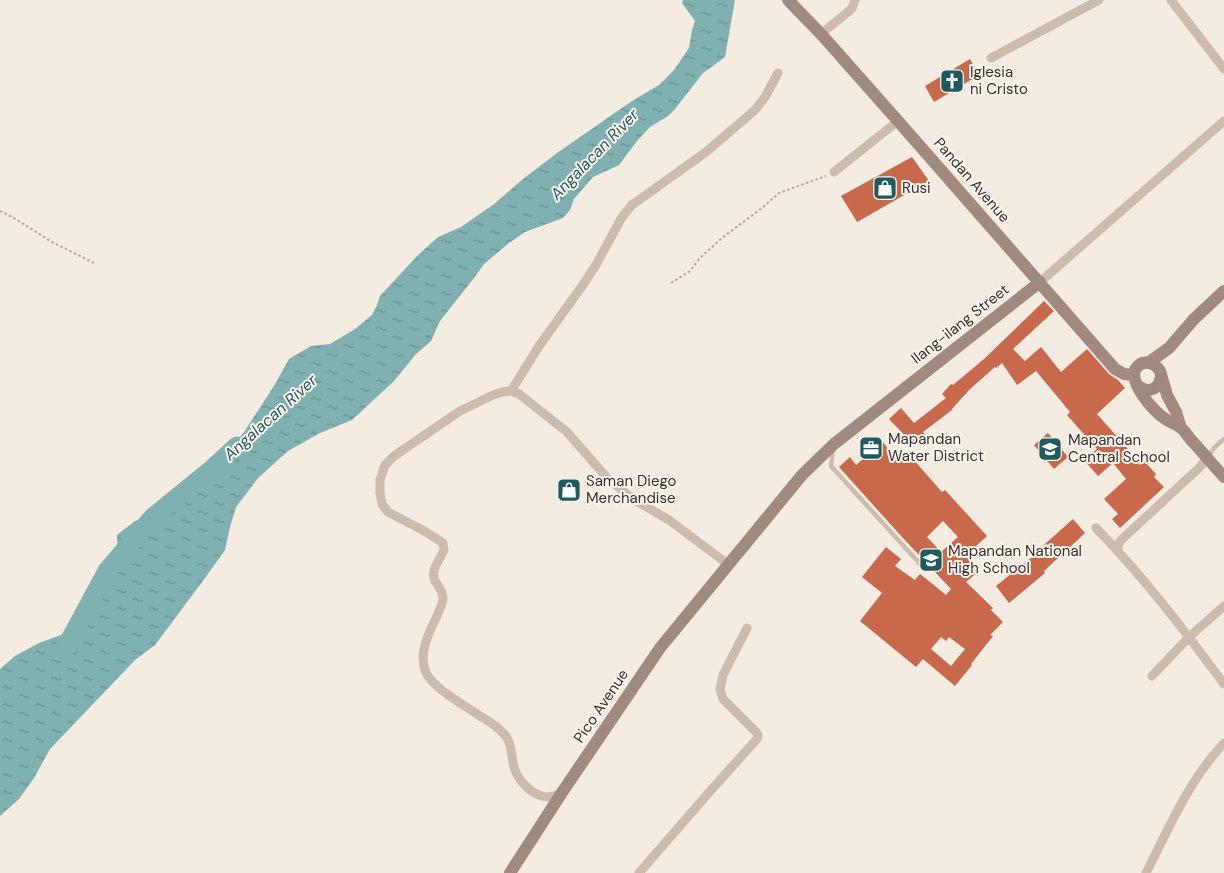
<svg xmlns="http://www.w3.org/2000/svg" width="1224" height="873" viewBox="0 0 1224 873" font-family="'DM Sans',sans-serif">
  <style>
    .water { fill: url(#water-ripples) }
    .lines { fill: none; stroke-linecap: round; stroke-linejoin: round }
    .river { stroke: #7fb0b2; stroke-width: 19 }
    .building { fill: #c8694b; fill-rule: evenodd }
    .path { stroke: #b9a596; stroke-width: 2; stroke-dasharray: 2.5 2.5; stroke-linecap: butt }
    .lane { stroke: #cdbbac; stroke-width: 4.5 }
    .street { stroke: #cdbbac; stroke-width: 9 }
    .secondary { stroke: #a18a7d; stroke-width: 12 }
    .labels { text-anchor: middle; stroke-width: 4; stroke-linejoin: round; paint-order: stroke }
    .poi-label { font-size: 15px; fill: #3b302b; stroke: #fbf5ee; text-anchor: start }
    .street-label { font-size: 15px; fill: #3b302b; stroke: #fbf5ee }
    .water-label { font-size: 16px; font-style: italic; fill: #1f5a5e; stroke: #fbf5ee }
  </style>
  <defs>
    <pattern id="water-ripples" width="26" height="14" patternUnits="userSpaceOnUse" patternTransform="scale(1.25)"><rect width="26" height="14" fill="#7fb0b2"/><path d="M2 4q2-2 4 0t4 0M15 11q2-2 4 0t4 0" fill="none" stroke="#699091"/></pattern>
  </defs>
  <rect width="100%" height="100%" fill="#f4ebe1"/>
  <path class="water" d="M683,0H735L725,57L703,73L675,109L668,116L650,127L637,141L619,165L593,177L574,199L570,210L563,218L525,232L509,243L484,264L474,278L440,321L431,341L416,354L394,381L352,420L320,433L288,451L258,478L236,507L230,527L225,550L205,578L155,645L135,660L50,749L34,778L19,799L0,816V669L15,656L39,643L72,631L92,613L118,567L117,535L135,521L161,513L183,489L194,481L206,477L223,458L244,432L274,386L289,359L311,346L330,344L355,329L372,315L377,305L380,296L417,256L438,237L461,227L494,204L523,179L557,153L632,101L659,85L674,70L689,48L692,30L695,21L682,3Z"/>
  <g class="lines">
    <path class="river" d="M65,649L107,571L153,517L213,468L237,446"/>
  </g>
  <g class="building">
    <path d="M970,59L979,75L934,102L925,86Z"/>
    <path d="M912,157L929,181L857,222L841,196Z"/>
    <path d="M1044,301L1054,311L1013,349L1025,361L1041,347L1061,372L1087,349L1109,374L1118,380L1125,388L1097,414L1128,449L1127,450L1140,465L1144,461L1156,474L1154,477L1164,487L1120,528L1112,519L1118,514L1104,499L1126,479L1113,463L1098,476L1084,460L1097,449L1067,415L1070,412L1036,371L1017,385L1002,363L996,368L995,367L969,390L952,409V410L923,432L926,436L915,446L889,419L901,408L914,423L946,398L942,394L951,384L953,385L984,359Z"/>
    <path d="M1048,433L1068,457L1054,469L1034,445Z"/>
    <path d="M883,442L896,460L906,451L942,492L945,490L987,536L966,555L980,570L966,582L993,608L991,610L1003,622L990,635L993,636L971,664L972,665L955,686L923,659L916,667L860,621L882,593L862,577L886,547L901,559L895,566L915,580L920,574L946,595L951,589L902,537L839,467L850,457L856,465ZM943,521L958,537L941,552L927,537ZM941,637L946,641L949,637L965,649L951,666L931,649Z"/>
    <path d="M1073,519L1085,533L1044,571L1045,573L1009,603L996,586L1037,553L1036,552Z"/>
  </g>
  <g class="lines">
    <g class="path">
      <path d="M0,211L14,218L52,242L94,263"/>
      <path d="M671,283L690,271L700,258L722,238L762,208L779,193L826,176"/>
    </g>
    <g class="lane">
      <path d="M833,448L831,466L920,564"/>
      <path d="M1208,456L1215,447L1224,439"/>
    </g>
    <g class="street">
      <path d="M1171,0L1224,69"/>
      <path d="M821,34L849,11L852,8L855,0"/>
      <path d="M991,58L1099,0"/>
      <path d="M834,172L898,121"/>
      <path d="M1040,282L1224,121"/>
      <path d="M511,391L539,346L585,282L597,263L622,217L632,205L706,152L755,110L765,97L778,73"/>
      <path d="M1096,528C1143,576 1184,630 1224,684"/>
      <path d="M1118,550V546L1120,541L1200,467L1207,458"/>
      <path d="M1152,676L1189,637L1224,606"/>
      <path d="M561,794C555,796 548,798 542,796C530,793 517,779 514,767C511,757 513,748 507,738C501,729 489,721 480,716C465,705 431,688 425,670C419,652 429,632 437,616C439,610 443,604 443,598C443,592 440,589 437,584C428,573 439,561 444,550L443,543L426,532L388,512L382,504L380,493V480L385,465L394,456L460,411L493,395L502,392L511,391L519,394L567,432L608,479L633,499L669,520L729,565"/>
      <path d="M639,873L712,789L757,739L758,735L756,732L723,699L720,689L723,675L747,628"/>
      <path d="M1146,873C1169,828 1189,780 1224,743"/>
    </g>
    <g class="secondary">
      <path d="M788,0L821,34L898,121L1115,369L1124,374L1134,375"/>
      <path d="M1148,363L1169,348L1194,319L1224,291"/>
      <path d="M1137,385C1148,395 1161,389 1161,374"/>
      <path d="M1181,428L1176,412L1167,395L1160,371C1155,363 1144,359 1137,367C1126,380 1153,411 1164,418C1169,422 1176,424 1181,428C1185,431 1189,438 1193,442C1204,454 1214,466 1224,477"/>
      <path d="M510,873L561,794L660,648L802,475L834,444L1040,282"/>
    </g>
  </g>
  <defs>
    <g id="church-square" transform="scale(1.25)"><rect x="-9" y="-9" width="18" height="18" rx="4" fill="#1f5a5e" stroke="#fbf5ee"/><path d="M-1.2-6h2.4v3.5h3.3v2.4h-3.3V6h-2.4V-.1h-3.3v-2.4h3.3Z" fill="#fff"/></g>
    <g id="shop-square" transform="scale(1.25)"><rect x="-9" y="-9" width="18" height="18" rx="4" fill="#1f5a5e" stroke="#fbf5ee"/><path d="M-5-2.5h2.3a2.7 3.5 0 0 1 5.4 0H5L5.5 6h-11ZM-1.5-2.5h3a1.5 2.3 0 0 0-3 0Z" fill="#fff"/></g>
    <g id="office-square" transform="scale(1.25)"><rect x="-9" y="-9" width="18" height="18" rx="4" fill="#1f5a5e" stroke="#fbf5ee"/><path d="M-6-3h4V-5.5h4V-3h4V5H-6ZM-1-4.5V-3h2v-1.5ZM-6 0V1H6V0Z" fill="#fff"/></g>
    <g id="school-square" transform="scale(1.25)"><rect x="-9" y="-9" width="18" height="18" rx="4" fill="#1f5a5e" stroke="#fbf5ee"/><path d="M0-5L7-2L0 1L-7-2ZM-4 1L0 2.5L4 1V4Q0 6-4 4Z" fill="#fff"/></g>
  </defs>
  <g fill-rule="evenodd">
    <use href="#church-square" x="952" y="81"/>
    <use href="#shop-square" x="885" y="188"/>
    <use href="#office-square" x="871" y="448"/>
    <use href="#school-square" x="1050" y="449"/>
    <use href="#shop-square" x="569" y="490"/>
    <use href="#school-square" x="931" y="560"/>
  </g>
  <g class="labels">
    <g class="poi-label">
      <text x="970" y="77">Iglesia<tspan x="970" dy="17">ni Cristo</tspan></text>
      <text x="902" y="193">Rusi</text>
      <text x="888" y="444">Mapandan<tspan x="888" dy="17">Water District</tspan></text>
      <text x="1068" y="445">Mapandan<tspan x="1068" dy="17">Central School</tspan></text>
      <text x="586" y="486">Saman Diego<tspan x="586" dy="17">Merchandise</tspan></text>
      <text x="948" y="556">Mapandan National<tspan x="948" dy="17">High School</tspan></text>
    </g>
    <g class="street-label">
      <text transform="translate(972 180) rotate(49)" y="5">Pandan Avenue</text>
      <text transform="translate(960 324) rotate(-38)" y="5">Ilang-ilang Street</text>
      <text transform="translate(601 706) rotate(-56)" y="5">Pico Avenue</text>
    </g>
    <g class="water-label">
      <text transform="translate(594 154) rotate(-46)" y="6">Angalacan River</text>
      <text transform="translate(270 417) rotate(-42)" y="6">Angalacan River</text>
    </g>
  </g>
</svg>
